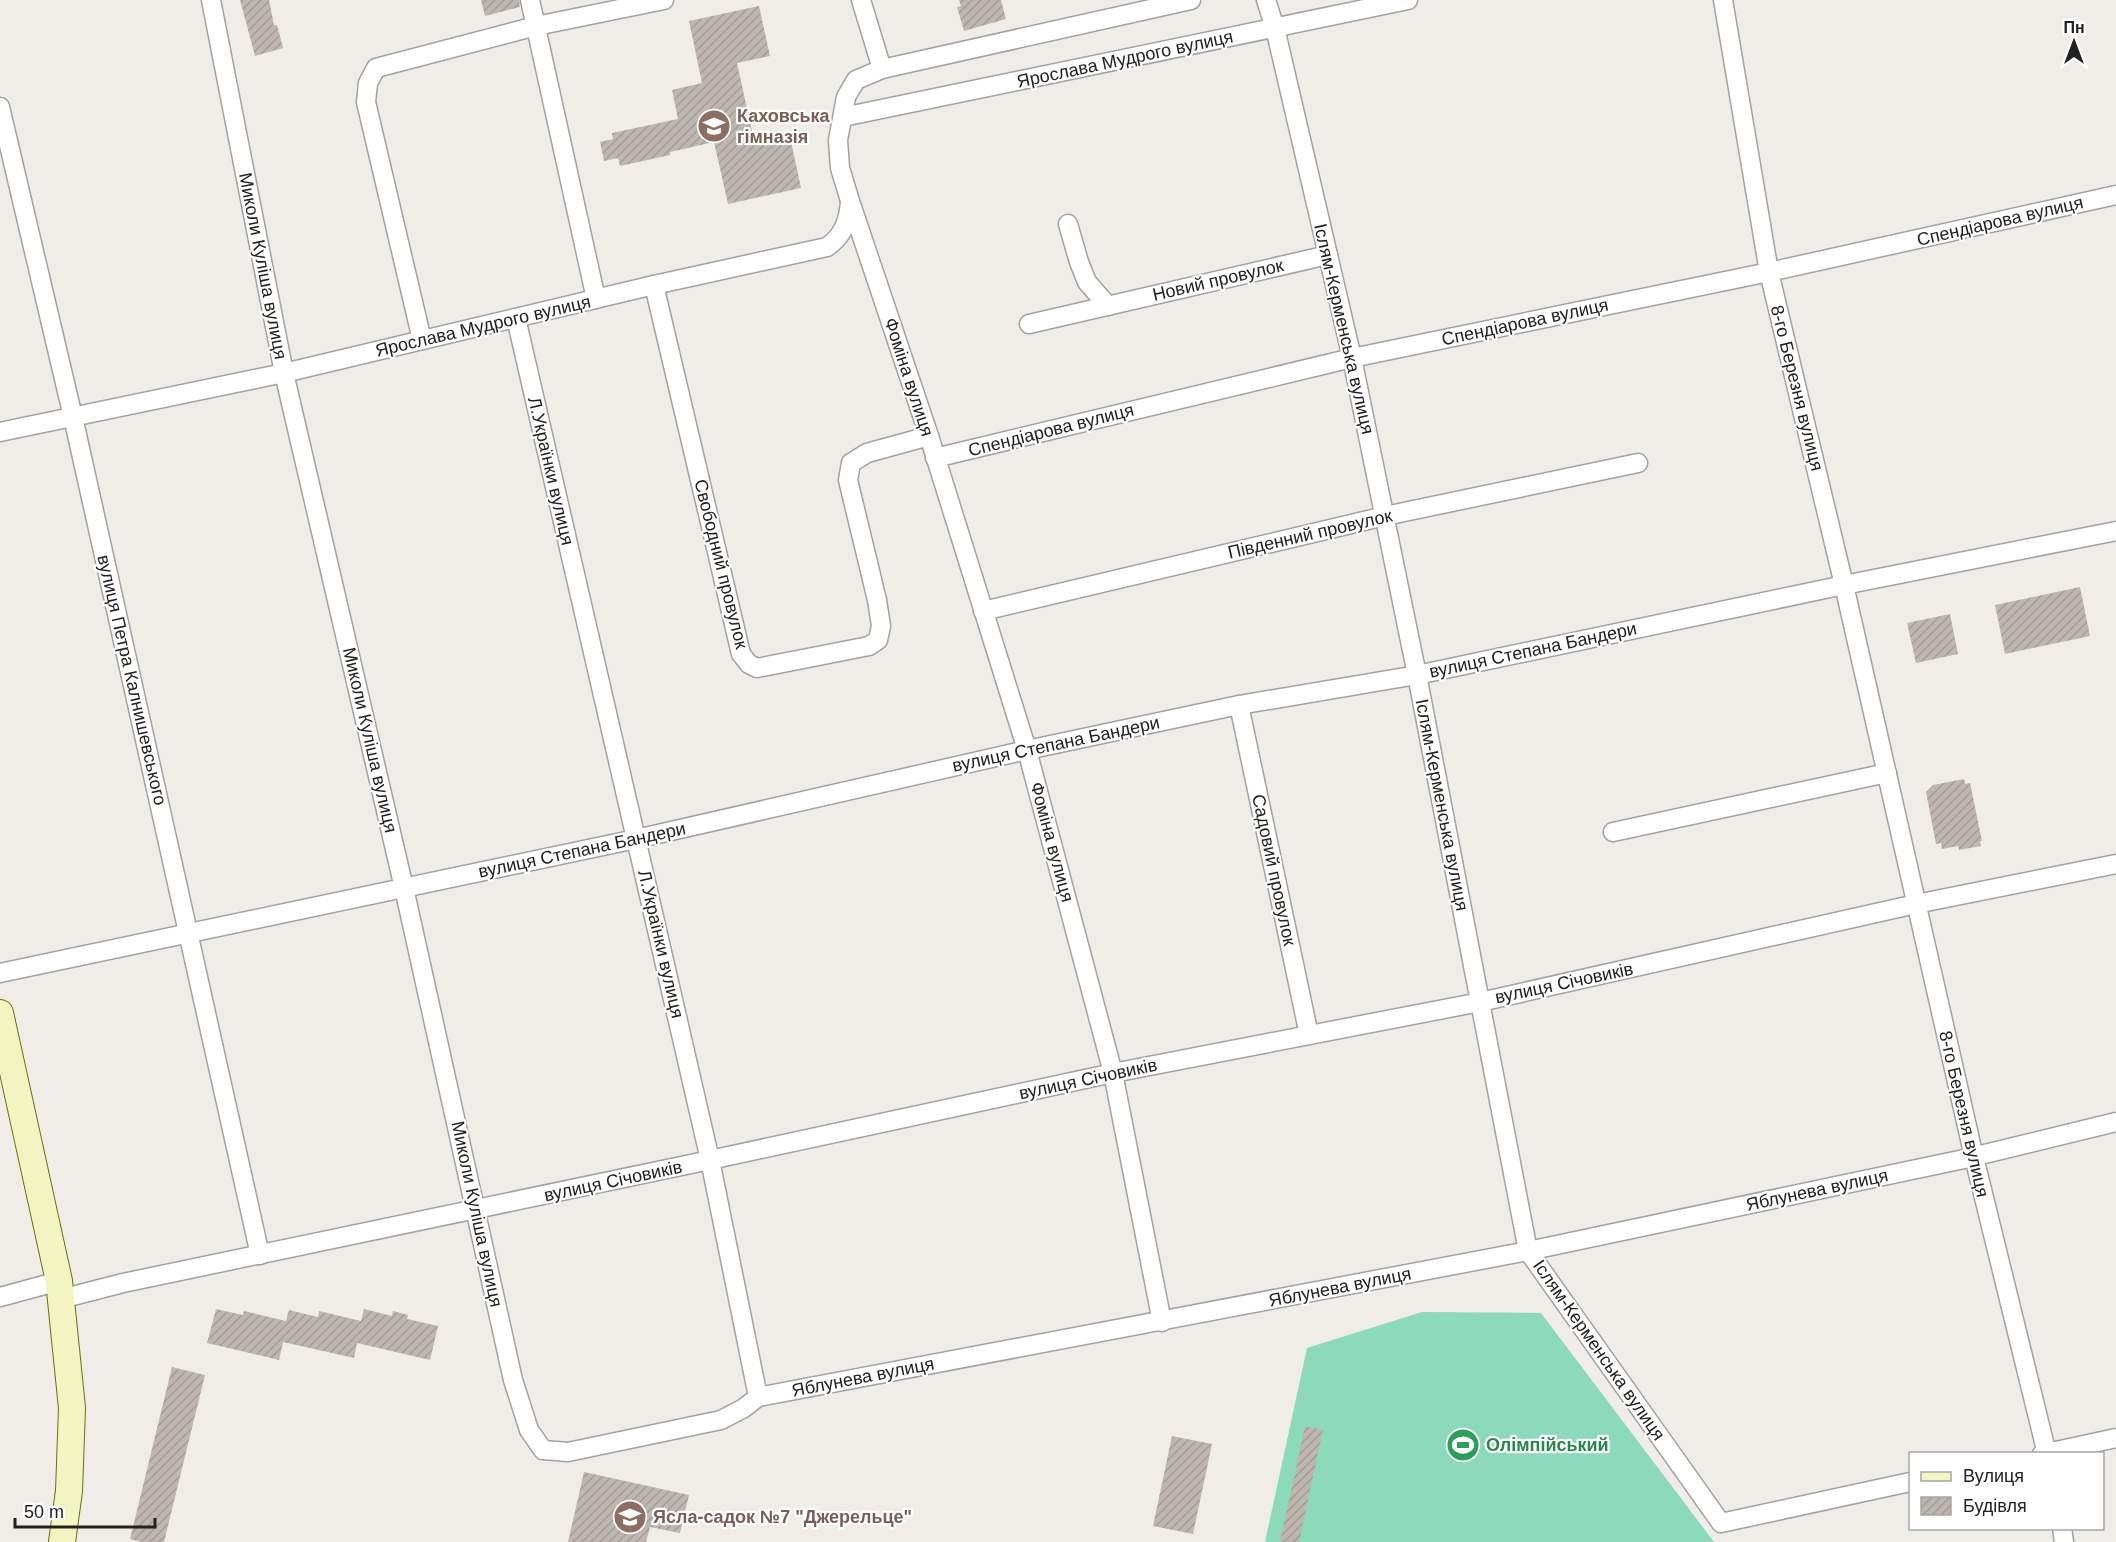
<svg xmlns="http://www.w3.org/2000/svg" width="2116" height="1542" viewBox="0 0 2116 1542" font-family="Helvetica,sans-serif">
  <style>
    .pitch { fill: #8cd9bb }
    .building { fill: url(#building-hatch) }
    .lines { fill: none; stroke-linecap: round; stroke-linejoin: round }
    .street-casing { stroke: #a2a2a2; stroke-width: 21 }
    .secondary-casing { stroke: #67710e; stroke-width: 28 }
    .street { stroke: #fff; stroke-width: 18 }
    .secondary { stroke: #f2f5c1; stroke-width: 26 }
    .labels { text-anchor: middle; stroke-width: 4.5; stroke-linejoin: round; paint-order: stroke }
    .street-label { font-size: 18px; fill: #212121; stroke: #fff }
    .education-label { font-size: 18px; font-weight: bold; fill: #785e54; stroke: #fff; text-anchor: start }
    .leisure-label { font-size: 18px; font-weight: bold; fill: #27864d; stroke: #fff; text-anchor: start }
  </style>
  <defs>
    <pattern id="building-hatch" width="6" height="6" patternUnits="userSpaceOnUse" patternTransform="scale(1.5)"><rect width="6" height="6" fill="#beb7b1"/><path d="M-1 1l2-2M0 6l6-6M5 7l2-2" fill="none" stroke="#a39d98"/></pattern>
  </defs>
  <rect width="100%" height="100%" fill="#f0ede8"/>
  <path class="pitch" d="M1422,1312L1541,1313L1714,1542H1265L1307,1348Z"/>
  <g class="building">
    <path d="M240,0H269L274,25H277L283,48L255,56Z"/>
    <path d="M481,0H519L520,7L485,16Z"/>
    <path d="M959,0H1001L1006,19L964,31L957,7L961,6Z"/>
    <path d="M759,6L770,56L737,63L755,145L790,137L801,188L728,204L714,142L670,152V155L620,166L618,158L604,161L600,142L613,139L612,133L678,119L672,90L702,83L689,21Z"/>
    <path d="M2080,587L2090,636L2005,654L1995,605Z"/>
    <path d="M1950,614L1958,654L1916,663L1907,623Z"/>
    <path d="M1964,779L1965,784L1970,783L1982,841H1980L1981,846L1959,850L1958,846L1942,849L1941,843L1936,844L1926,792L1933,785Z"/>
    <path d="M216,1309L243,1315L244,1311L286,1321L289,1310L318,1317L319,1311L361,1321L364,1309L392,1316L393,1311L408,1315L407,1319L438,1326L430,1360L357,1343L354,1358L283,1342L279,1360L207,1343Z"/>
    <path d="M172,1367L205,1375L164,1542H141L130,1539Z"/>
    <path d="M1305,1426L1323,1430L1299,1542H1280Z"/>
    <path d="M1172,1436L1212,1444L1193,1534L1153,1526Z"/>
    <path d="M584,1472L689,1495L680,1533L650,1527L646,1542H568Z"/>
  </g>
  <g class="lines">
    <g class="street-casing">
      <g id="street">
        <path d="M211,0L284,373L404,888L513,1380L529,1430L543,1450L568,1452L721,1420L744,1408L758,1397L1528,1251L1964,1159L2116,1122"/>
        <path d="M530,0L596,299"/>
        <path d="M861,0L882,69"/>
        <path d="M1266,0L1275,28L1352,358L1417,675L1528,1251L1721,1523L1910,1482"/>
        <path d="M1723,0L1769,272L1844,585L1974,1157L2047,1454"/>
        <path d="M0,107L73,417L260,1255"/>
        <path d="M843,117L1408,0"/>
        <path d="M1068,224L1079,262L1087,282L1108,306"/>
        <path d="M654,285L741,654L749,664L757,668L869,646L878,640L881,626L877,600L848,480L851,463L867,453L929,436"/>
        <path d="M516,318L710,1160L758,1397"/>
        <path d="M1029,324L1328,255"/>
        <path d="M422,340L366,102L368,83L376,68L536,26L664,0"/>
        <path d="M0,432L284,373L654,285L827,247C843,236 848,222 850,203"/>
        <path d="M935,458L1352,358L1769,272L2116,195"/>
        <path d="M983,611L1385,516L1638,463"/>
        <path d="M1239,705L1309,1035"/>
        <path d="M1613,832L1887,773"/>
        <path d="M0,973L636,839L1027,750L1239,705L1417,675L1844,585L2116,531"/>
        <path d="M0,1297L59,1281"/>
        <path d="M61,1299L123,1283L710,1160L1113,1073L1480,1002L1916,904L2116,864"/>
        <path d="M1162,1322L1113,1073L1027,750L929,436L850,201L840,168L838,140L846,97L856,80L882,69L1191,0"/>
        <path d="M2042,1454L2116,1438"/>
        <path d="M2062,1528L2064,1542"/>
      </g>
    </g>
    <g class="secondary-casing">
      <path id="secondary" d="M0,1013L59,1281L72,1408L69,1491L62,1542"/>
    </g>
    <use href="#street" class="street"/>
    <use href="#secondary" class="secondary"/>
  </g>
  <defs>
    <g id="school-disc" transform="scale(1.725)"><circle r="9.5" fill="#8d6e63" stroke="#fff"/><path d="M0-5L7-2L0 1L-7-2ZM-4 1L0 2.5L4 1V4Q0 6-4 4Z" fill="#fff"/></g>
    <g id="stadium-disc" transform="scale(1.725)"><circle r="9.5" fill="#2e9e5b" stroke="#fff"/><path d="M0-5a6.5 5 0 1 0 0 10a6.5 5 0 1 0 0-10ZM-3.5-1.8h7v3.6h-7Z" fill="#fff"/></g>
  </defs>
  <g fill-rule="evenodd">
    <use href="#school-disc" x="714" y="126"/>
    <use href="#stadium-disc" x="1463" y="1445"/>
    <use href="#school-disc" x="630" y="1517"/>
  </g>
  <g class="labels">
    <g class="street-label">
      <text transform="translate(1125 59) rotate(-12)" y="6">Ярослава Мудрого вулиця</text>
      <text transform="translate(2000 221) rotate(-13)" y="6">Спендіарова вулиця</text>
      <text transform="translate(263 266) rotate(79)" y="6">Миколи Куліша вулиця</text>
      <text transform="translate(1218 280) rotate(-13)" y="6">Новий провулок</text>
      <text transform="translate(1525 322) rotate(-12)" y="6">Спендіарова вулиця</text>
      <text transform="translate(483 326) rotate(-13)" y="6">Ярослава Мудрого вулиця</text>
      <text transform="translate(1344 329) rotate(77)" y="6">Іслям-Керменська вулиця</text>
      <text transform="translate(909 377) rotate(72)" y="6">Фоміна вулиця</text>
      <text transform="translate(1797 388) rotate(76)" y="6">8-го Березня вулиця</text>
      <text transform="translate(1051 430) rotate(-14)" y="6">Спендіарова вулиця</text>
      <text transform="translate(551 471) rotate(77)" y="6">Л.Українки вулиця</text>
      <text transform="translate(1310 534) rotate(-13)" y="6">Південний провулок</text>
      <text transform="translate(721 564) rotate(76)" y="6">Свободний провулок</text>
      <text transform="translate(1533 650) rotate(-12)" y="6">вулиця Степана Бандери</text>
      <text transform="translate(132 680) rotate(77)" y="6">вулиця Петра Калнишевського</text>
      <text transform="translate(370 740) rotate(77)" y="6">Миколи Куліша вулиця</text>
      <text transform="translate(1056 744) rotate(-12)" y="6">вулиця Степана Бандери</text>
      <text transform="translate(1442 805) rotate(79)" y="6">Іслям-Керменська вулиця</text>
      <text transform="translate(1052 842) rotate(75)" y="6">Фоміна вулиця</text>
      <text transform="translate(582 850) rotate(-12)" y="6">вулиця Степана Бандери</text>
      <text transform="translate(1274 870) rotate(78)" y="6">Садовий провулок</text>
      <text transform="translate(661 944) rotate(77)" y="6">Л.Українки вулиця</text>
      <text transform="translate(1564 983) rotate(-12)" y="6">вулиця Січовиків</text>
      <text transform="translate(1088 1079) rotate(-12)" y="6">вулиця Січовиків</text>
      <text transform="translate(1964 1114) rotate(77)" y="6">8-го Березня вулиця</text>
      <text transform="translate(613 1181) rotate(-12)" y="6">вулиця Січовиків</text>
      <text transform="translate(1817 1190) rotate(-12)" y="6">Яблунева вулиця</text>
      <text transform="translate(477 1214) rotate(78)" y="6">Миколи Куліша вулиця</text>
      <text transform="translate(1340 1287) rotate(-11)" y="6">Яблунева вулиця</text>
      <text transform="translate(1599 1350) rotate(55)" y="6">Іслям-Керменська вулиця</text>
      <text transform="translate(863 1377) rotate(-11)" y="6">Яблунева вулиця</text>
    </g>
    <g class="education-label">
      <text x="737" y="122">Каховська<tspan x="737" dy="21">гімназія</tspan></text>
      <text x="653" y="1523">Ясла-садок №7 "Джерельце"</text>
    </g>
    <g class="leisure-label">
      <text x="1486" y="1451">Олімпійський</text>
    </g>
  </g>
  <rect x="1909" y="1452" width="195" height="78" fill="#ffffff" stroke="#a6a6a6" stroke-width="1.5"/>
  <rect x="1921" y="1472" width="30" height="9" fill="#f2f5c1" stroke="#a6a6a6" stroke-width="1.5"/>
  <text x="1963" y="1482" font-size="18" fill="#212121">Вулиця</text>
  <rect x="1921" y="1497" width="30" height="18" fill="url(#building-hatch)" stroke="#a6a6a6" stroke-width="1.5"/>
  <text x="1963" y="1512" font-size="18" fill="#212121">Будівля</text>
  <g transform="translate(2074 42)" stroke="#ffffff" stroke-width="4.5" paint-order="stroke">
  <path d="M0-4.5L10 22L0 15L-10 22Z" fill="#212121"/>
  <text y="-9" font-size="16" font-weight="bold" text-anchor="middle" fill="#212121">Пн</text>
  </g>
  <path d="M15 1518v9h140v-9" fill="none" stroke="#212121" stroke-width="3"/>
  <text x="24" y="1518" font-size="18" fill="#212121" stroke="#ffffff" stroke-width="4.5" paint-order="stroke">50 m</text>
</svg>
